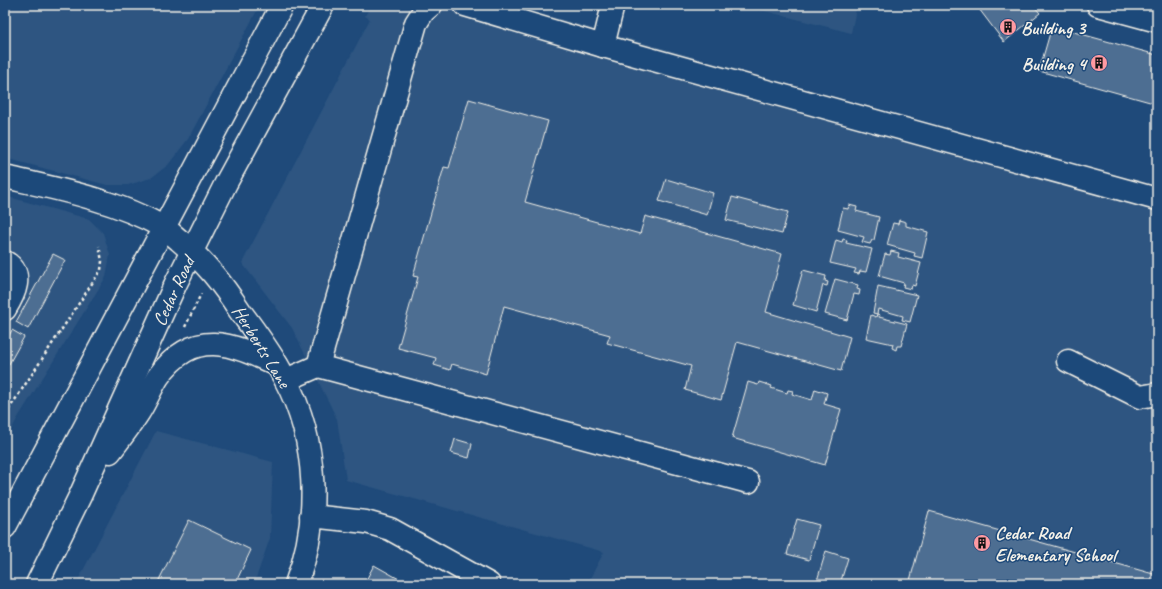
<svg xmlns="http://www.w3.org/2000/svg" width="1162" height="589" viewBox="0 0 1162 589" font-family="Caveat,sans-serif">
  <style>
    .built { fill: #2d5581 }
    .building { fill: #4d6e92; stroke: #f4f1e8 }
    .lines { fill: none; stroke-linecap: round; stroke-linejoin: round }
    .minor-casing { stroke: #f4f1e8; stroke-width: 25 }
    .major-casing { stroke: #f4f1e8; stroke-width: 25 }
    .path { stroke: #f4f1e8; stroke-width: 2.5; stroke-dasharray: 3 3; stroke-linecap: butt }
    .minor { stroke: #1f4a7a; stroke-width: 22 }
    .major { stroke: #1f4a7a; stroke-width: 22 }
    .labels { text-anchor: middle; stroke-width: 3; stroke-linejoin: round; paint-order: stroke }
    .poi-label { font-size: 19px; font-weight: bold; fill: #f4f1e8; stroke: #1f4a7a; text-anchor: start }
    .street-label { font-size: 19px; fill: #f4f1e8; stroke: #1f4a7a }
  </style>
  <rect width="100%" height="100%" fill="#1f4a7a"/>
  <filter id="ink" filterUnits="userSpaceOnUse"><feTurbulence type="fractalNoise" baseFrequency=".025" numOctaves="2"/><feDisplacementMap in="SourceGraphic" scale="8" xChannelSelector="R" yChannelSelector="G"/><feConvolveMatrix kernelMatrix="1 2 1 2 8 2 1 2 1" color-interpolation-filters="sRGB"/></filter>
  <g filter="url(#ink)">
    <g class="built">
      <path d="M5,5H260L188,139L168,165L151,178L128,185H107L5,158Z"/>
      <path d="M371,5H510L1157,188V584H587L604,552L346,480L337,419L292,328L242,263L370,19L365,16Z"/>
      <path d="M741,5H857L851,33Z"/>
      <path d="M5,196L89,219L103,233L110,255L106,277L17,419L5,442Z"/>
      <path d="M156,431L273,462L270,538L254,584H76Z"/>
    </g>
    <g class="building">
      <path d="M976,5H1033L1040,13L1004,42Z"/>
      <path d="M1052,26L1157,55V104L1039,71Z"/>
      <path d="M469,99L548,121L525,202L640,234L645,216L782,254L766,312L850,337L841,371L737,342L721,400L685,390L691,366L607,343L610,335L504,306L486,374L452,364L450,370L434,365L436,358L398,348L418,277L413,276L444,167L449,168Z"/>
      <path d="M666,179L713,193L707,215L659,201Z"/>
      <path d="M732,197L788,212L782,234L726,220Z"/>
      <path d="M849,205L857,207L856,211L879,217L874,240H872L870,244L862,242L864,237L838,230L843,208L848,209Z"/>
      <path d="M899,220L906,222V226L928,232L922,258L914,256L915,253L887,245L893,223L898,224Z"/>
      <path d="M843,239L847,240L846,243L872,249L866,272L860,271L859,274L854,273L856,269L830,263L836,240L842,242Z"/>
      <path d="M891,251L899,253L898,257L921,263L915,286L912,285L911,289L903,287L904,283L879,276L885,254L890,255Z"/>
      <path d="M53,254L65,260L28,329L16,322Z"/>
      <path d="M803,270L826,276L825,281L828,282L827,286L823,285L816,312L793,305Z"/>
      <path d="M835,279L858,285L857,289L860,290L859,295L854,294L847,320L825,314Z"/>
      <path d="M878,286L917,295L910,322L902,320L903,316L878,309L877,314L873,313Z"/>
      <path d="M877,314L880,315L879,317L907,324L901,346H897L896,350L892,348L893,344L866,338L871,315L876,317Z"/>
      <path d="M12,330L24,337L5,371V343Z"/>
      <path d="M748,382L758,385L759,382L772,386L771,388L787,393L788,390L793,391L792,394L812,400L815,389L827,393L824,404L841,409L825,465L732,438Z"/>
      <path d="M455,439L472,444L469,458L451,453Z"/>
      <path d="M929,511L1157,575V584H909Z"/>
      <path d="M797,519L819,525L809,560L787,554Z"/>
      <path d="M189,520L251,550L235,584H157Z"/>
      <path d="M826,551L848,558L840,584H816Z"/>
      <path d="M374,565L408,584H364Z"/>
    </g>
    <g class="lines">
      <g class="minor-casing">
        <g id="minor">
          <path d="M465,5L603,46L1157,199"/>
          <path d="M1098,5L1157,21"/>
          <path d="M603,46L613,5"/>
          <path d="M5,177C58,189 115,200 163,227C169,231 174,236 179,240C205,262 222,283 240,311C256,333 273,355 285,379C318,441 321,519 296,584"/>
          <path d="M5,262C25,273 14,295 5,309"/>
          <path d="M1068,361L1140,397L1157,394"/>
          <path d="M318,366L416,23L423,12L431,5"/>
          <path d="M286,380L318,366L748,482"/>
          <path d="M311,516L366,522L390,529L489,584"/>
        </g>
      </g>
      <g class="major-casing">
        <g id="major">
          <path d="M110,452C120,439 130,426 139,412C146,401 151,388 158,377C194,327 231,343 277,365"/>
          <path d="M5,527L282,5"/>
          <path d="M37,584L80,496L175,285L226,183L323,5"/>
        </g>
      </g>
      <g class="path">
        <path d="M185,327L201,294"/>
        <path d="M5,415L101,270L102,261L99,246"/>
      </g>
      <use href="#minor" class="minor"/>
      <use href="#major" class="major"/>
    </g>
  </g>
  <defs>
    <g id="building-disc" transform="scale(0.9)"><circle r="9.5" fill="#ff9aa2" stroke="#1f4a7a"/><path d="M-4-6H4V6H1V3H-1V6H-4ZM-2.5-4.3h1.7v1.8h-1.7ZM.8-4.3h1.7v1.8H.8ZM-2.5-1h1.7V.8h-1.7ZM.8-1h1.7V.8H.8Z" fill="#111"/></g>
  </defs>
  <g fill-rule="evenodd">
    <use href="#building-disc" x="1008" y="27"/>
    <use href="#building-disc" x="1099" y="63"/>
    <use href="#building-disc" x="982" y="543"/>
  </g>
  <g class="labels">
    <g class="poi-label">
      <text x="1021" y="34">Building 3</text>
      <text x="1086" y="70" text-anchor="end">Building 4</text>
      <text x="995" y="539">Cedar Road<tspan x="995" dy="22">Elementary School</tspan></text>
    </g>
    <g class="street-label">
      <text transform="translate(173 291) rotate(-65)" y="7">Cedar Road</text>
      <text transform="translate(262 346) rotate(58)" y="7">Herberts Lane</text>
    </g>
  </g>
  <rect width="1162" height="589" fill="none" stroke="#1f4a7a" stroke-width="20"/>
  <rect x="10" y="10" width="1142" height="569" fill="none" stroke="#f4f1e8" stroke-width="1.5" filter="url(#ink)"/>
</svg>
